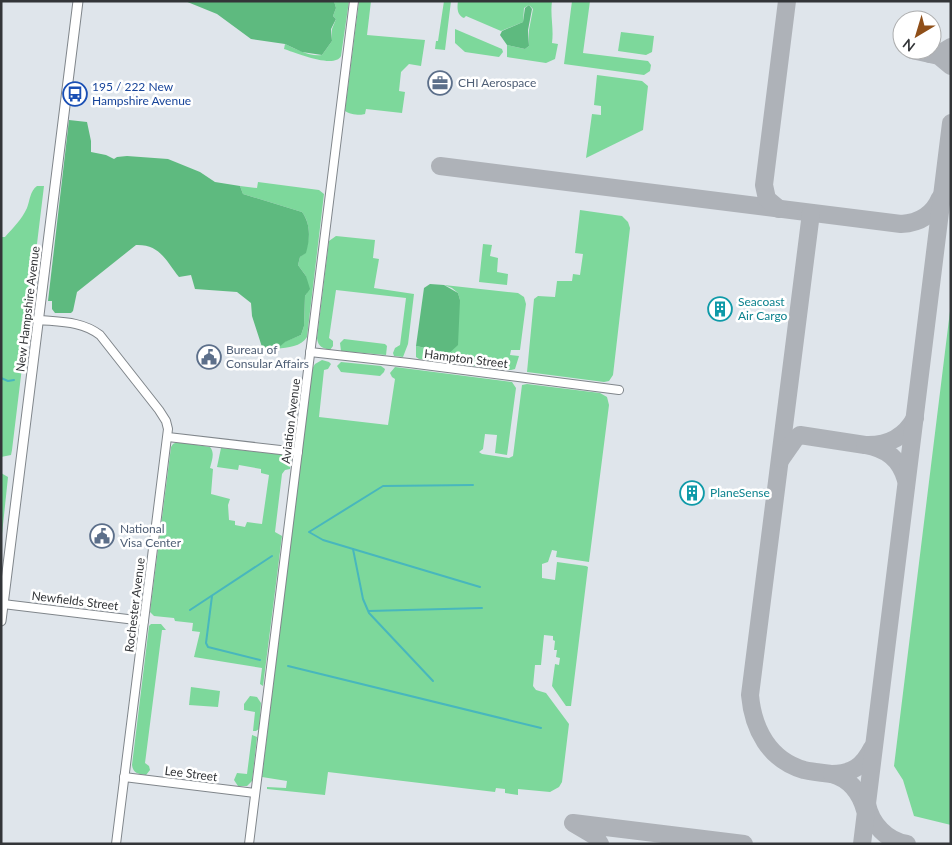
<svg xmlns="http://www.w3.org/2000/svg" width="952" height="845" viewBox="0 0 952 845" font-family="Lato,sans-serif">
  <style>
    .green { fill: #7dd89b }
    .forest { fill: #5eba7f }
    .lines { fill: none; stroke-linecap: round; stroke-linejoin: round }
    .stream { stroke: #48b7bd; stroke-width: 2 }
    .taxiway { stroke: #aeb2b8; stroke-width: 18 }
    .minor-casing { stroke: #80868b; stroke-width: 10 }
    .tertiary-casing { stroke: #80868b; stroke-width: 11 }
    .minor { stroke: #fff; stroke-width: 8 }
    .tertiary { stroke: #fff; stroke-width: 9 }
    .labels { text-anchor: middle; stroke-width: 5; stroke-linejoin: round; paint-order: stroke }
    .service-label { font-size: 12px; fill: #4e5e75; stroke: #fff; text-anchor: start }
    .transit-label { font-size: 12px; fill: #164399; stroke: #fff; text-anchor: start }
    .culture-label { font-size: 12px; fill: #0d838f; stroke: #fff; text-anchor: start }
    .street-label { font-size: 12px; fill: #333538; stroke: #fff }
  </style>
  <rect width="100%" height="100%" fill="#dfe5eb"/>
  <g class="green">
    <path d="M334,1H349L341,56C335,69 296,53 284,49L285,44C296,49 310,57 322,55L332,41V29L336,19L333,16L336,8Z"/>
    <path d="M359,1H371L367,35L425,40L421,66L409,64L401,72L399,91L405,92L402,113L366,109L365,114C360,116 349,114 345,111Z"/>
    <path d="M444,1H451L445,50L435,49L436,41H438Z"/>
    <path d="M458,1H552C550,16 554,28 552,43L558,44L555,59L546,63L507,57V45L525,49L529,46V30L533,9L529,5L524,8L523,22L501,31L466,16L464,18C457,15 457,8 458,1Z"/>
    <path d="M572,1H590L583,53L648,61L651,65L650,71L644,75L564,64Z"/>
    <path d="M455,29L502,49L503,52L499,57L465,52L455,43Z"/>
    <path d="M621,32L654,36L652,52L646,55L618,51Z"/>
    <path d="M597,75L642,81L648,86L643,130L586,158L592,114L601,115V106L594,105Z"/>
    <path d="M258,182L319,190L324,194L307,337C301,347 288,347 277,349L284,342L301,335L304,326L305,296L307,293L306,276L298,265L300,257L305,253C310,239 311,224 302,212L243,194L240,186L257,188Z"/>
    <path d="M37,186H44L12,450L11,455L1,457V237H5C13,228 22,219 27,208C30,200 30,191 37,186Z"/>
    <path d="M580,210L622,216L628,222L630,228L613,375L609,381L604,382L527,372L534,299L538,296L555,297L557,281H572L573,274L580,275L583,254L575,253Z"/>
    <path d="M336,236L375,240L373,258L379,259L374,288L414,294L408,344L403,357L394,356L393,353L395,348L400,345L406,298L336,290L329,338L333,341V346L330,350C323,348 318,347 317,338L329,241Z"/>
    <path d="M483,244L492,245L490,256L498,258L497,272L508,274L507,285L479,282Z"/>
    <path d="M444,285L518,293L524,297L526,304L520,350H511L510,355L519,356L515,369L511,370L419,359L416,357V346L426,348L428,351L460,300L458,293L452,288Z"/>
    <path d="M951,303V825L914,816L903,780L894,766Z"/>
    <path d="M344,339L385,344L387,346L386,355L341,351L340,343Z"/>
    <path d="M322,360L329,362L331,364L328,369L324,370L319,417L388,425L395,379L392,377L390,373L395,367L512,382L516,388L507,455L495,453L497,435L485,434L483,449L479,452L482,454L509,458L513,456L522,385L527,384L600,393L607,397L609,405L589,562L556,557L557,551L552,550L548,562L542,564V578L555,580L557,562L586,566L588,567L571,706H566L552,686L555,664L559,665L560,658L556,657L557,650H554L555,641L553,640V636L544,635L541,665H535L533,686L536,690L546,693L569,724L562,782L559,787L550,792L518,789V795L505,793V789L496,788L495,792L328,772L325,795L267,789V787L286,788L287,781L262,777L312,369L315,364Z"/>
    <path d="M341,362L381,366L385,369L384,372L380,376L341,372L337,366Z"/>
    <path d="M177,442L210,447C215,453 212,460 210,468L213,469L211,494L230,499L228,505L229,520L235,521V525L245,527L247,522L262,524L269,475L261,473V469L239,465L238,470L217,467L221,448L286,455L291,458L290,469L285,470L282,474L275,532L282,536L263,686L260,684L262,668L194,657L200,632L192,631L193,623L175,621L174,618L154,616L150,612L171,447L173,444Z"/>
    <path d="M1,473L8,477L1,544Z"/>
    <path d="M151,624H161L166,630H162L145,763L149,766L150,770L146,775C138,774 133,773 132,765L149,626Z"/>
    <path d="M191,687L220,691L218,707L189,705Z"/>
    <path d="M250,696L257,697L261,703L259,729L256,731H253L255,712L244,710V704Z"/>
    <path d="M252,735L257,737L252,781L247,786H238L234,780L237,773L247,774Z"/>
  </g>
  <g class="forest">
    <path d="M185,1H334L336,8L333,16L336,19L331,29L332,41L322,55L302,52L285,44L251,39L217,14Z"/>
    <path d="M529,5L532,9L528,30L529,46L525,49L507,45L500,35L502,31L523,22L525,8Z"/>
    <path d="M69,120L87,122L91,141V152L106,155L114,159L117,157L127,156L168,159L200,172L215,182L240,186L243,194L302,212C311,224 310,239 306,253L300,257L298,265L306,276L310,289L305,296L304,326L301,335L285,342L277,349H269L262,347L252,316L251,303L237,292L195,289L191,275L179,277C166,261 160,244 136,245L77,292L73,311L71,313H55L52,309V301H48Z"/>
    <path d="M430,284L444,285L458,293L460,300L458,345L446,356L431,354L426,348L416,346L424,288Z"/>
  </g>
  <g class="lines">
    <g class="stream">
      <path d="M1,378L8,381L14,380"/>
      <path d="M473,485L383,486L309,532L323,540L480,587"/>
      <path d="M353,549L363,599L369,613L433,681"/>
      <path d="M212,596L206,643L208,647L260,660"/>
      <path d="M190,610L272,556"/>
      <path d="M369,611L482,608"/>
      <path d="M288,666L541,728"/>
    </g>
    <g class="taxiway">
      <path d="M951,47L941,53L930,54L939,56L951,66"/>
      <path d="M912,50L930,54"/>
      <path d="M440,166L901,224C919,223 933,215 940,198"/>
      <path d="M779,209L767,199L764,185L787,1"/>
      <path d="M811,213L750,695C753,729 769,760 804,770C813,772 823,773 832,774"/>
      <path d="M781,459L795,439L800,435L865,445"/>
      <path d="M906,480C900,459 887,449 865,445C887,446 904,438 915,418"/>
      <path d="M867,804C871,824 887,841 907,844"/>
      <path d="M865,810C860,792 850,779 832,774C852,774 863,766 872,748"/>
      <path d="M600,844L595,836L573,823L744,844"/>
      <path d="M862,844L951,123"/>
    </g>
    <g class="minor-casing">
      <g id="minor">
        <path d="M39,320C60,322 82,321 100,335L159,410L166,421L168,429L116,844"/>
        <path d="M310,352L409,363L619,390"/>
        <path d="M168,437L298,452"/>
        <path d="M3,604L144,621"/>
        <path d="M124,777L255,793"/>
        <path d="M249,844L354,1"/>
      </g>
    </g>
    <g class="tertiary-casing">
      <path id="tertiary" d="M1,621L78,1"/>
    </g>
    <use href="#minor" class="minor"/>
    <use href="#tertiary" class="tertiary"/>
  </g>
  <defs>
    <g id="office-ring" transform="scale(1.25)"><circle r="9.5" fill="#fff" stroke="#5c6f8a" stroke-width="1.5"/><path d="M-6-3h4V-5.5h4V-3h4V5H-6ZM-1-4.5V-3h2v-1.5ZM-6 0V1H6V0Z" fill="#5c6f8a"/></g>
    <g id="bus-ring" transform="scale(1.25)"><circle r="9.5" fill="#fff" stroke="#1a4fb4" stroke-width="1.5"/><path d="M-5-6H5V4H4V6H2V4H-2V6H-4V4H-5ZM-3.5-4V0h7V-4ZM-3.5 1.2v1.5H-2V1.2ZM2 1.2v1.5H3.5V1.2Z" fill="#1a4fb4"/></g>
    <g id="building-ring" transform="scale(1.25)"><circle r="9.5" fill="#fff" stroke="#0f9aa8" stroke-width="1.5"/><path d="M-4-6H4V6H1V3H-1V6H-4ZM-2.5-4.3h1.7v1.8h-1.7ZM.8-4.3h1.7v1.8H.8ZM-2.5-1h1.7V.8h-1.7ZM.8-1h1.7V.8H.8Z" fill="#0f9aa8"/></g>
    <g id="civic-ring" transform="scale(1.25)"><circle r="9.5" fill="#fff" stroke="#5c6f8a" stroke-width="1.5"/><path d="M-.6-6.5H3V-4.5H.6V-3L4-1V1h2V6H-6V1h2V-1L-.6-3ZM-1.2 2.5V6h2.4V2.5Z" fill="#5c6f8a"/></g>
  </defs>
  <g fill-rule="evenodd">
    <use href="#office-ring" x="440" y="83"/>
    <use href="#bus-ring" x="75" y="94"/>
    <use href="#building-ring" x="720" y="309"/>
    <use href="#civic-ring" x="209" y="357"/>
    <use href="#building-ring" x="692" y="493"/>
    <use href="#civic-ring" x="102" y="536"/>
  </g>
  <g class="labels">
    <g class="service-label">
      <text x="458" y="87">CHI Aerospace</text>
      <text x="226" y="354">Bureau of<tspan x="226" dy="14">Consular Affairs</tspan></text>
      <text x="120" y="533">National<tspan x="120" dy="14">Visa Center</tspan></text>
    </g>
    <g class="transit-label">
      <text x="92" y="91">195 / 222 New<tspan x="92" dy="14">Hampshire Avenue</tspan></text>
    </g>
    <g class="culture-label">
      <text x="738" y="306">Seacoast<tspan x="738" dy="14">Air Cargo</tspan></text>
      <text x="710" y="497">PlaneSense</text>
    </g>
    <g class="street-label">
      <text transform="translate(28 309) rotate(-83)" y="4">New Hampshire Avenue</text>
      <text transform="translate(466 359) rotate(7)" y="4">Hampton Street</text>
      <text transform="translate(291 421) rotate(-83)" y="4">Aviation Avenue</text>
      <text transform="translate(75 601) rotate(7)" y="4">Newfields Street</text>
      <text transform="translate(135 605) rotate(-83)" y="4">Rochester Avenue</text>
      <text transform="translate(191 774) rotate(7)" y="4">Lee Street</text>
    </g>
  </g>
  <rect width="952" height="845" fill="none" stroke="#333538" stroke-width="5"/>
  <g transform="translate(917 35) rotate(218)"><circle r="24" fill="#ffffff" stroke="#adaeaf"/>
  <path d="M0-4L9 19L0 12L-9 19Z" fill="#8f4f19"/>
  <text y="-8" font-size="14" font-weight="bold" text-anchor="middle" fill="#333538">N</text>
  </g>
</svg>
